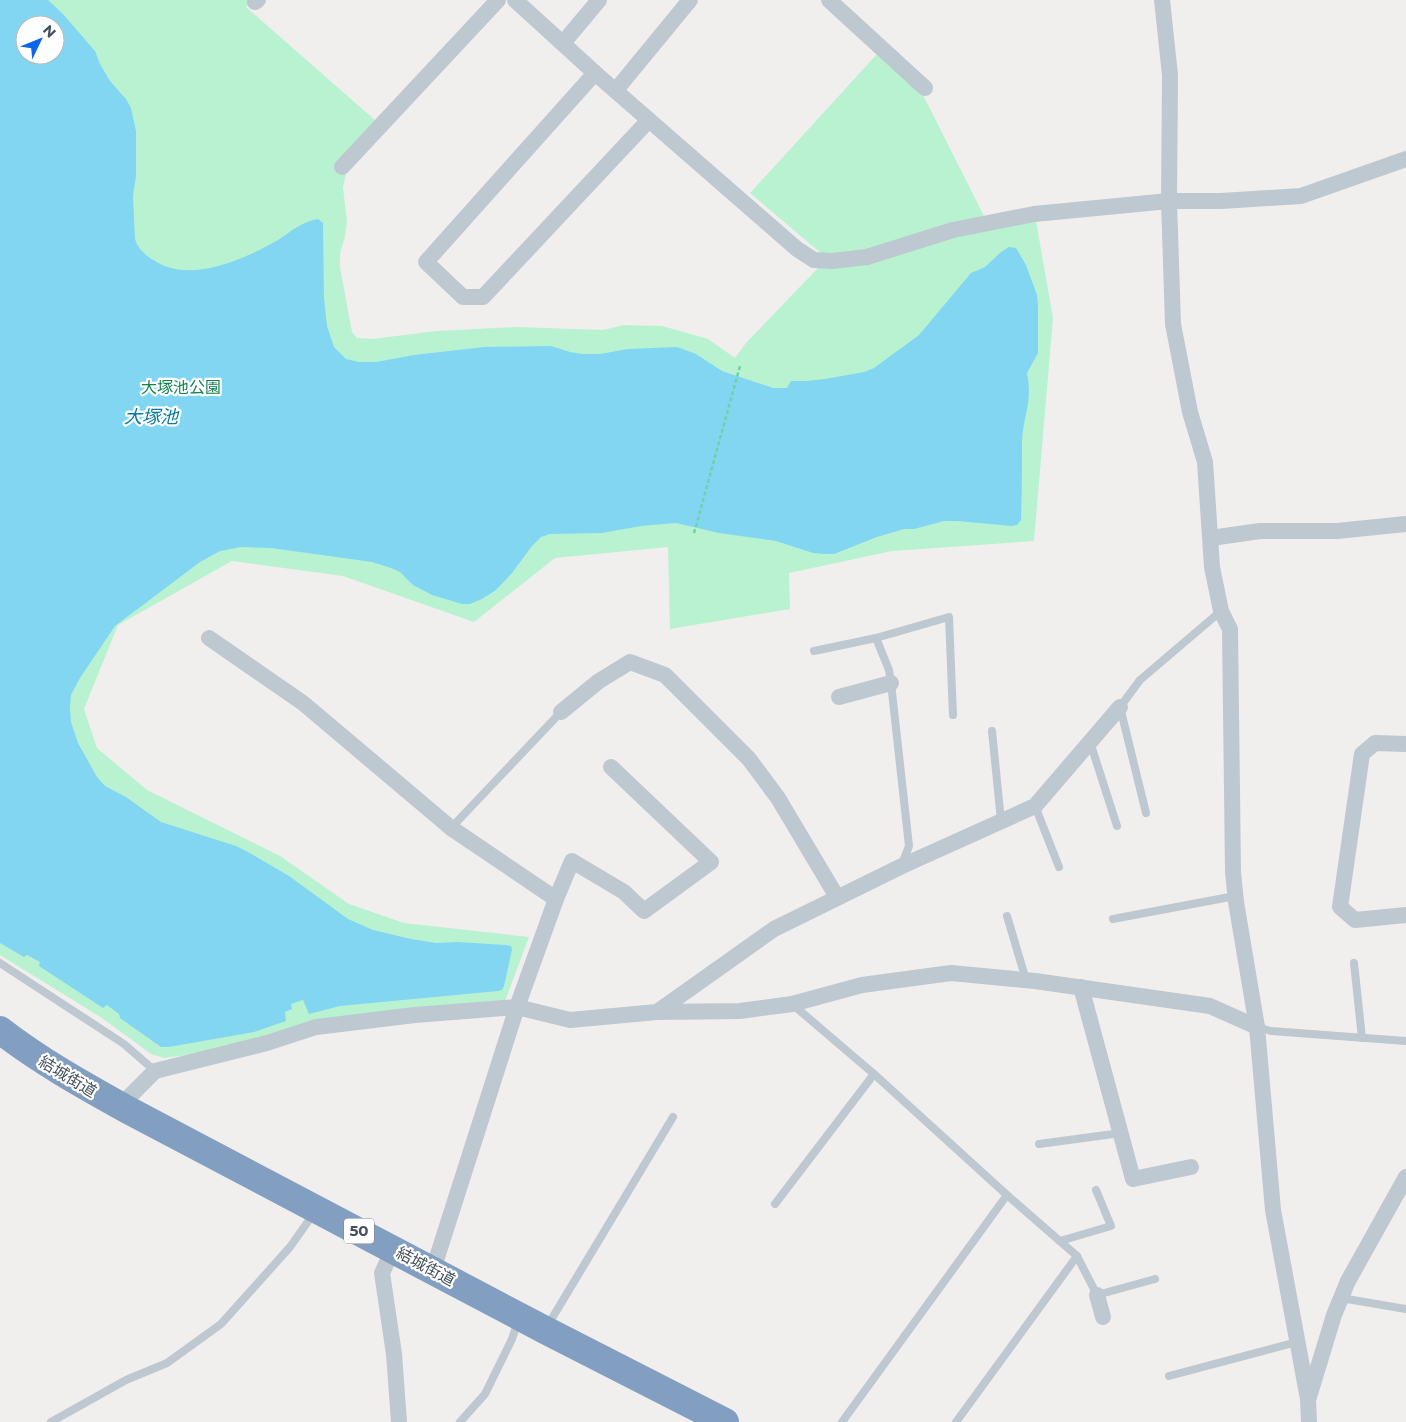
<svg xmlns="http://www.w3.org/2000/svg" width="1406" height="1422" viewBox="0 0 1406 1422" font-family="Montserrat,'Noto Sans JP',sans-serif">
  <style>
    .green { fill: #b9f2d1; fill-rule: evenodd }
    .water { fill: #83d6f2; fill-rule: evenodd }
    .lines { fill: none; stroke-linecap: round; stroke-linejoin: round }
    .path { stroke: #6fd2a5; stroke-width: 2.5; stroke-dasharray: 4 2.5; stroke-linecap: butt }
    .lane { stroke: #bec8d1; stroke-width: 8 }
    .street { stroke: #bec8d1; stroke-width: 16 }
    .highway { stroke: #829ec1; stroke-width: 28 }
    .labels { text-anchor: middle; stroke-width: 4.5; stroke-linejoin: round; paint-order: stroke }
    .shield { fill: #fff; stroke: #7d858e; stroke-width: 1 }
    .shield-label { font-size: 15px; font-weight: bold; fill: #45515d }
    .park-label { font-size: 16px; fill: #11834f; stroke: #fff }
    .street-label { font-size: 16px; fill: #45515d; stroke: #fff }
    .water-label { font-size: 18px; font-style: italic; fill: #047aa2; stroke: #fff }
  </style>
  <rect width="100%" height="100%" fill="#f1eeee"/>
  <path class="green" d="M0,0H254L246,7L376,121L346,173L343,188L347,221L345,237L340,253V267L352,332L357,338L372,339L437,331L517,327L603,330L624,325L662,326L708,339L735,358L746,343L819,267L822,254L750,193L878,53L924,97L989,226L1036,221L1053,318L1034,541L892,551L789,573L790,609L670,629L668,547L555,558L474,622L343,576L232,561L118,625L84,709L97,748L147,790L280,856L349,904L404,923L529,937L505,1001L222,1050L164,1058L151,1054L102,1018L0,955ZM25,25H55V55H25Z"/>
  <path class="water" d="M0,0H48L63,14L95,51L100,64L110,81L126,99L131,108L136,131V176L133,196L135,239C138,249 146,256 155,261C190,284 245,259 278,240C290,232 303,221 318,219L323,223L324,298L327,326L334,347L346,359L359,362H376L414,355L484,347L551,346L570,352L582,354H600L628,349L677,347L696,354L722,371L773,388H787L791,381H806L825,379L864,372L874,368L919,335L971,273L985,267L1001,252L1009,247L1016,248L1026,265L1037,295L1038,306V353L1027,373C1033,403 1023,415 1022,442C1022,468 1022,494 1021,520L1017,525L1012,526L957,521H944L914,529H904L877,537L834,554H824L813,553L776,541L719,533L676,523L641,526L602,533L550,534L541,537L532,546L512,573L496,590L482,599L470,604H462L432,595L413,585L400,572L391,568L372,562L271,548L241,547L220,551L200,562L115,626L80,678L71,695L70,707L71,722L78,743L97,777L105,786L126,797L161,822L236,846L248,852L289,876L348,919L373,930L411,939L436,943L458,942L505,945L511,946L512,950L504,986L502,990L498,991L340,1006L309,1014L303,1000L291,1004L292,1009L285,1012L286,1021L254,1032L169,1047H161L120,1018L119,1014L107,1005L103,1008L39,966L40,962L27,955L24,957L0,943ZM25,25H55V55H25Z"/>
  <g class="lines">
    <path class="path" d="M694,533L740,366"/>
    <g class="lane">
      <path d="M814,651L876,638"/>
      <path d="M992,731L1001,821"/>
      <path d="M1090,742L1117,826"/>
      <path d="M1035,806L1059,867"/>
      <path d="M1146,813L1120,707L1140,680L1221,611"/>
      <path d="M451,828L561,712"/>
      <path d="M902,864L909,846L891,683L889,670L876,638L949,617L953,715"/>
      <path d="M1007,916L1026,980"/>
      <path d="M1113,919L1235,896"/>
      <path d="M0,963L124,1044L155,1071"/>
      <path d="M1354,963L1362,1038"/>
      <path d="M792,1004L874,1074L1007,1195L842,1422"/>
      <path d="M1257,1027L1271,1031L1406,1041"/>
      <path d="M1039,1144L1121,1133"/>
      <path d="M775,1204L874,1074"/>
      <path d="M1060,1241L1111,1226L1096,1190"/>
      <path d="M1077,1256L1097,1295L1155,1279"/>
      <path d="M1341,1298L1406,1309"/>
      <path d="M548,1325L673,1117"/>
      <path d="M1169,1376L1297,1342"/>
      <path d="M51,1422L126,1380L167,1363L221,1324L290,1247L314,1213"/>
      <path d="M460,1422L485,1394L512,1339L518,1321"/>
      <path d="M956,1422L1077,1256L1007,1195"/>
    </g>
    <g class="street">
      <path d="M515,0L595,73L797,249L814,260L832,261L867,257L953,230L1034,214L1169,201H1221L1301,196L1406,159"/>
      <path d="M829,0L925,88"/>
      <path d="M1162,0L1170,75L1169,201L1173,324L1190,412L1205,462L1212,567L1221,611L1230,629L1233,872L1236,902L1257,1027L1273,1210L1308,1399L1309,1422"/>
      <path d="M255,2L258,0"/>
      <path d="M563,43L599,0"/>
      <path d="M595,73L426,262L463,297H483L649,120"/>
      <path d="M616,90L690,0"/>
      <path d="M342,167L498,0"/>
      <path d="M1211,538L1260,531H1337L1406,524"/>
      <path d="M209,638L303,703L451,828L556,899L517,1007L433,1270"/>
      <path d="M839,697L891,683"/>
      <path d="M561,712L599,681L630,662L665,675L749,759L778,798L837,897"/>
      <path d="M1406,744L1375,743L1362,754L1340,907L1355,920L1406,915"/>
      <path d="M556,899L572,861L624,892L644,911L711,862L611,767"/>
      <path d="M1081,987L1133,1179L1191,1167"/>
      <path d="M657,1012L774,929L902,866L1035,806L1120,707"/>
      <path d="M128,1110L127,1099L155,1071L267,1043L316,1027L415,1015L517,1007L570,1020L657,1012L740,1011L792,1004L862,985L951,973L1035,981L1210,1006L1257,1027"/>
      <path d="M393,1249L382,1273L394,1354L399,1422"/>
      <path d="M1097,1295L1103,1317"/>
      <path d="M1309,1397L1334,1315L1348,1281L1406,1177"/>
    </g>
    <path class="highway" d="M0,1030C40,1061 83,1085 128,1110L545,1330L725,1422"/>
  </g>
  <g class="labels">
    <rect class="shield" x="344" y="1218.5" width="30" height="25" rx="4"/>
    <g class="shield-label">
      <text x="359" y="1236">50</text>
    </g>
    <g class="park-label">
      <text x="181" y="393">大塚池公園</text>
    </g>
    <g class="street-label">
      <text transform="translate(68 1076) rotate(31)" y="6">結城街道</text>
      <text transform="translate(426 1266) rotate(28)" y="6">結城街道</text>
    </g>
    <g class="water-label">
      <text x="151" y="423">大塚池</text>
    </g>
  </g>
  <g transform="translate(40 40) rotate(47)"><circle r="24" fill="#ffffff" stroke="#b5b9be"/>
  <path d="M0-4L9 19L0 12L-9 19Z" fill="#0d65ec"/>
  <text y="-8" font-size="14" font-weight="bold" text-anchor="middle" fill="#45515d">N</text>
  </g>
</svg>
